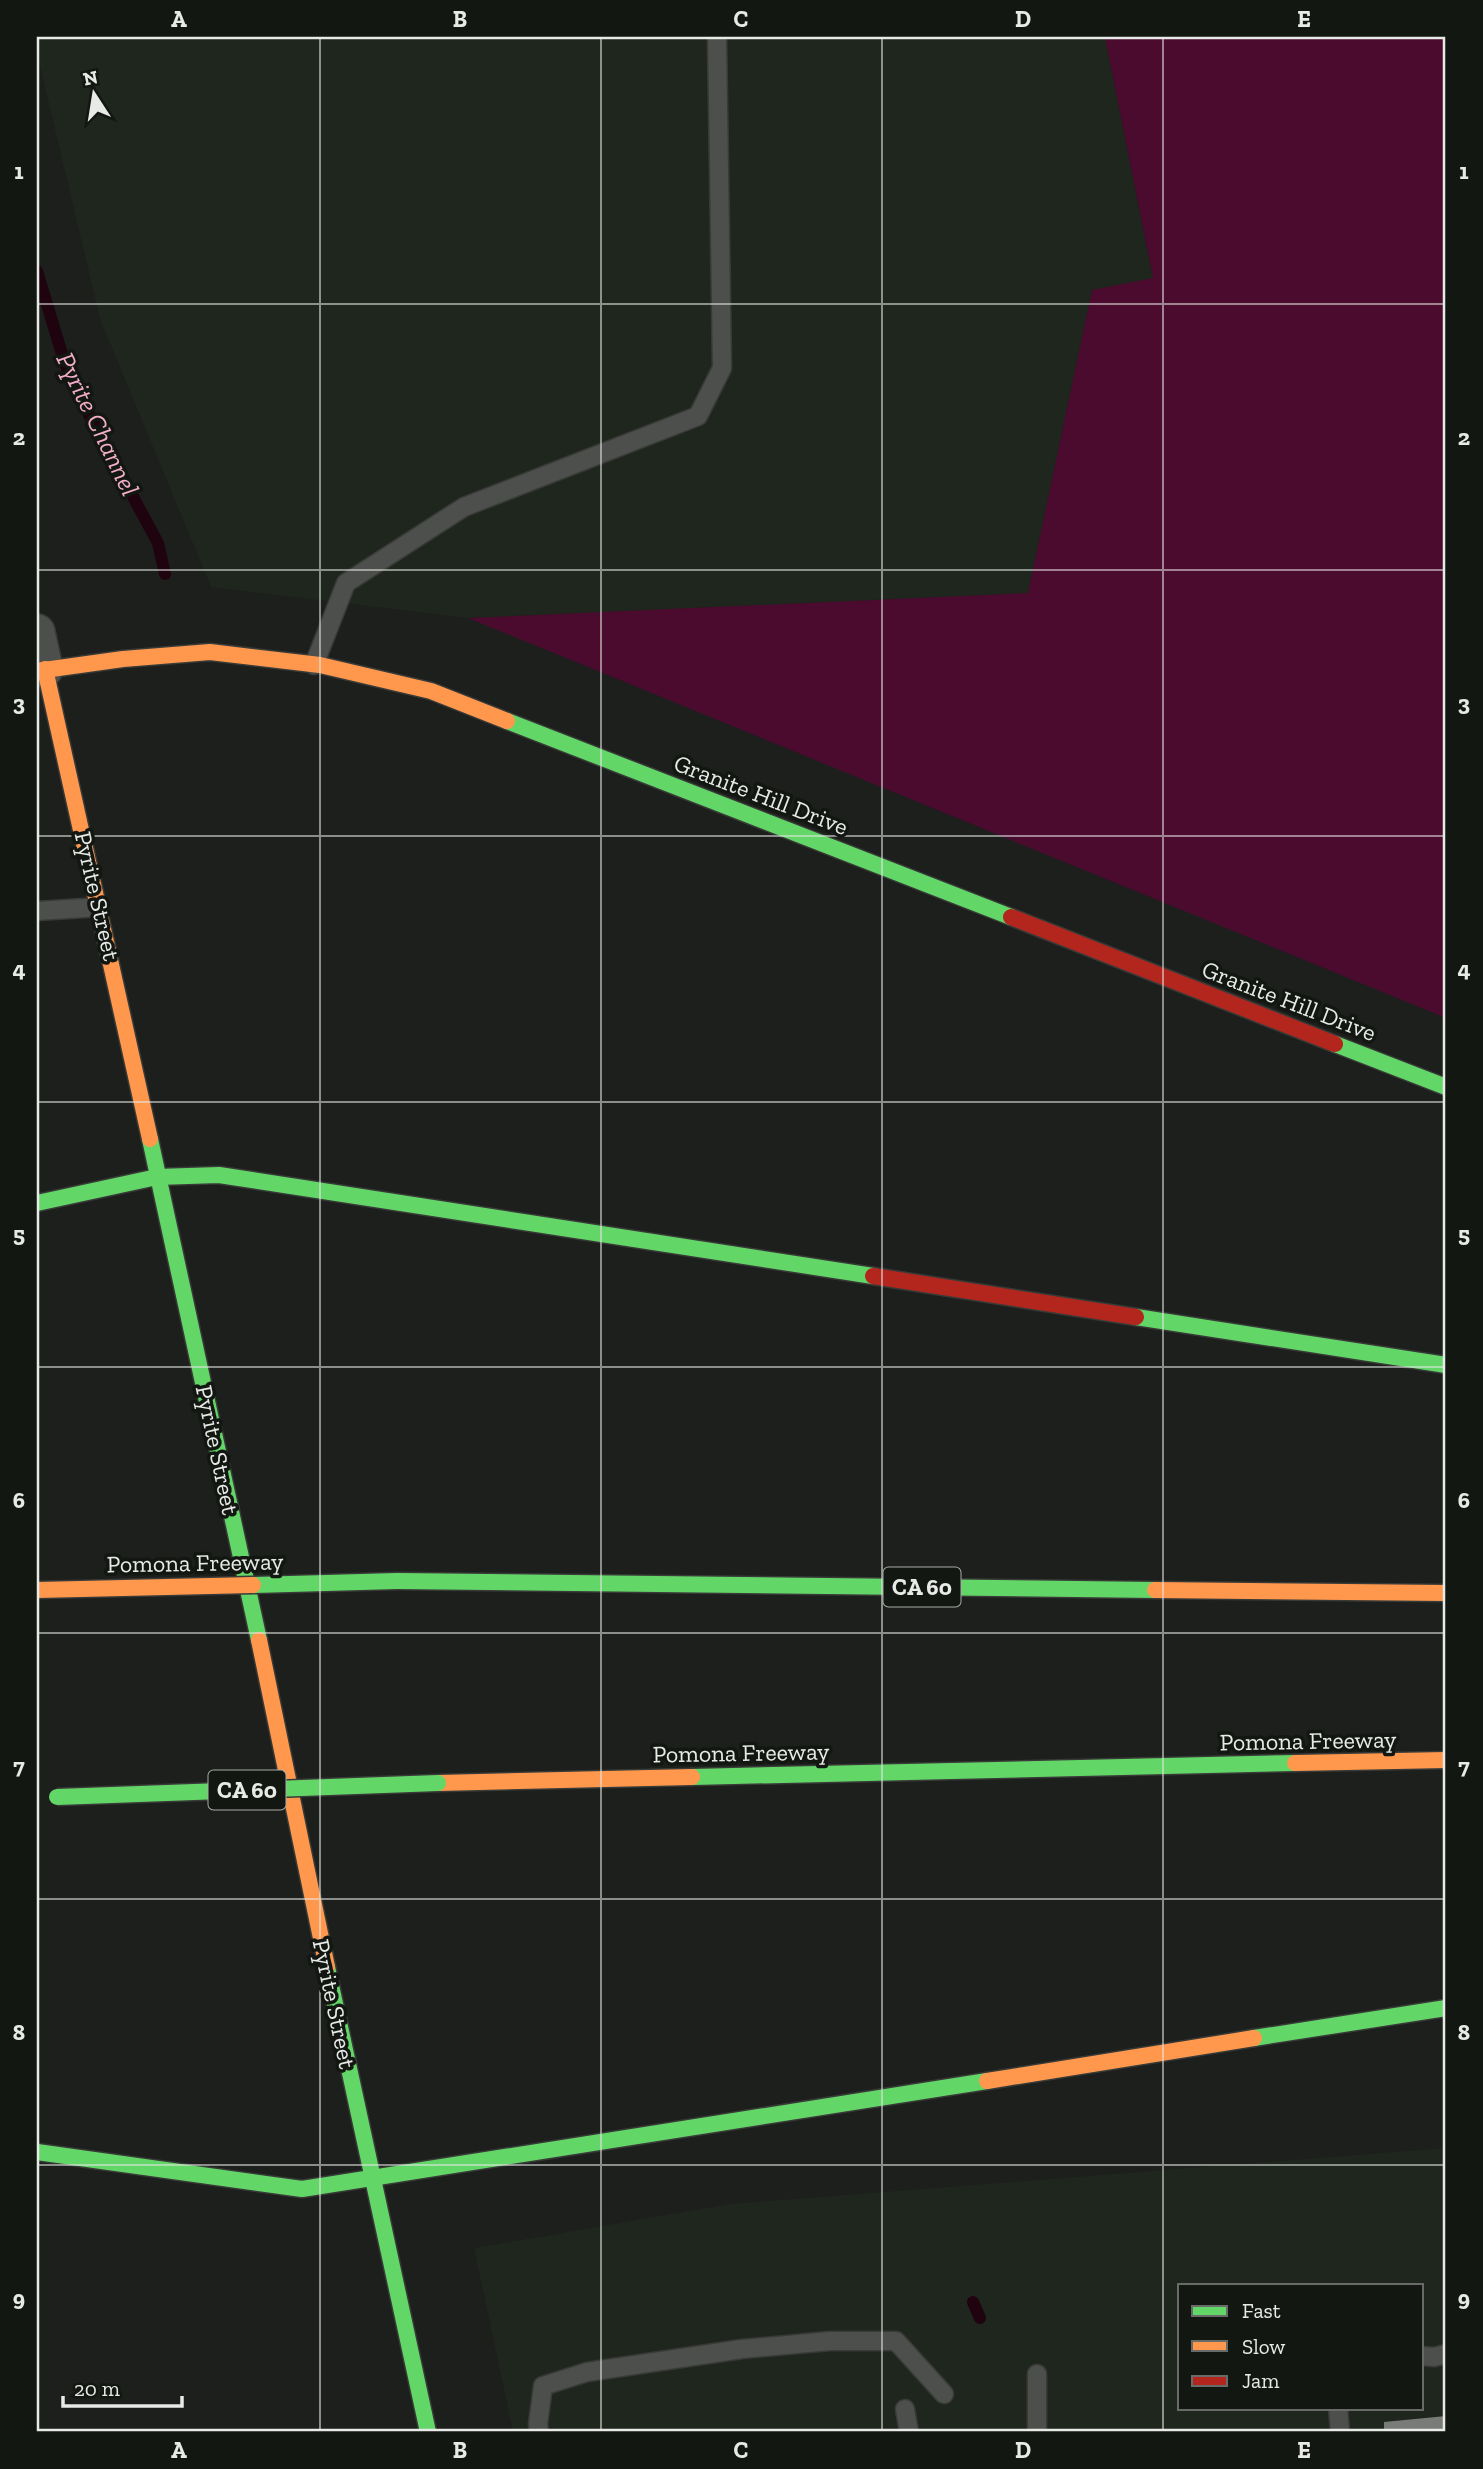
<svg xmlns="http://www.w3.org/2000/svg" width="1483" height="2469" viewBox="0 0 1483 2469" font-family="'Zilla Slab',serif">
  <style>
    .built { fill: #1f261d; fill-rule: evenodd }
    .green { fill: #4a0b2e }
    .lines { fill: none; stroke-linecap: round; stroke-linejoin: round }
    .stream { stroke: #1f030f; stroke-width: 12 }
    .building { fill: #797b78 }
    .lane-casing { stroke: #383a37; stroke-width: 21 }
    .street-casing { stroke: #383a37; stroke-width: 38 }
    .fast-casing { stroke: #383a37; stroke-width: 19 }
    .slow-casing { stroke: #383a37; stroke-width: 19 }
    .jam-casing { stroke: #383a37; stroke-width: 19 }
    .lane { stroke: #4d4f4c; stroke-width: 18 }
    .street { stroke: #4d4f4c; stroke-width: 35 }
    .fast { stroke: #63d668; stroke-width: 16 }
    .slow { stroke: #ff974d; stroke-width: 16 }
    .jam { stroke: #b3261e; stroke-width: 16 }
    .fast-bridge-casing { stroke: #383a37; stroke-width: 19; stroke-linecap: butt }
    .slow-bridge-casing { stroke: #383a37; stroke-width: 19; stroke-linecap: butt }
    .fast-bridge { stroke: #63d668; stroke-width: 16 }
    .slow-bridge { stroke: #ff974d; stroke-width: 16 }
    .grid { fill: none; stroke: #e8eae7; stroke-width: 2; stroke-opacity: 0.55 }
    .labels { text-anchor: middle; stroke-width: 7; stroke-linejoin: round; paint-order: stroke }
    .shield { fill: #131712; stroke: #a8aba7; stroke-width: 2 }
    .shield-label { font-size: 23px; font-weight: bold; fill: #e8eae7 }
    .street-label { font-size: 24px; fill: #e8eae7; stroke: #131712 }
    .water-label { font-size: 26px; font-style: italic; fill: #f3adca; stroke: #131712 }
    .neatline { fill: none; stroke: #e8eae7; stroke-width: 2.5 }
    .grid-label { font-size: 23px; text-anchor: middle; font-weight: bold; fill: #e8eae7 }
  </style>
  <rect width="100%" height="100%" fill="#1d1f1c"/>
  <g class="built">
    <path d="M37,37H1105L1153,279L1092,290L1028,593L468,618L211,587L100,319L37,53Z"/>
    <path d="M1446,2148V2432H513L474,2248L730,2204ZM1180,2285H1422V2408H1180Z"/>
  </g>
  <path class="green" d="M1105,37H1446V1018L468,618L1028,593L1092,290L1153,278Z"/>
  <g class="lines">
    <g class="stream">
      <path d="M37,271L65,364L91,419L158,543L165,574"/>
      <path d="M973,2302L980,2318"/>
    </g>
  </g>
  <path class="building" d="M1446,2416V2432H1384V2422Z"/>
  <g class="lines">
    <g class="lane-casing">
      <g id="lane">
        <path d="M314,665L346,583L464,507L698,416L722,368L717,37"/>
        <path d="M37,911L100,907"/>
        <path d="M1422,2356L1434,2357L1446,2354"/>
        <path d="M1338,2408L1340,2432"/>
        <path d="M905,2409L909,2432"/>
        <path d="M539,2432L538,2424L543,2386L587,2372L742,2349L830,2341H896L944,2394"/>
        <path d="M1037,2432V2374"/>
      </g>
    </g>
    <g class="street-casing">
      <path id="street" d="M37,632L45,669"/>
    </g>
    <g class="fast-casing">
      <g id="fast">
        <path d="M507,721L1011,917"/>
        <path d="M1335,1044L1446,1087"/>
        <path d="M150,1139L259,1640"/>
        <path d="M37,1203L157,1177L219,1175L873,1276"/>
        <path d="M1136,1317L1446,1365"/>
        <path d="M397,1581L1155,1590"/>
        <path d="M692,1777L1295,1763"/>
        <path d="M327,1967L428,2432"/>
        <path d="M1254,2038L1446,2008"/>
        <path d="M37,2152L302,2189L987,2081"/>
      </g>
    </g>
    <g class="slow-casing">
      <g id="slow">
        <path d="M45,669L150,1139"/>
        <path d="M37,671L123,659L210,652L320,665L431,691L507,721"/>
        <path d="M1155,1590L1446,1593"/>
        <path d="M259,1640L327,1967"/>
        <path d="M1295,1763L1446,1760"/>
        <path d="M438,1783L692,1777"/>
        <path d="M987,2081L1254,2038"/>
      </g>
    </g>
    <g class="jam-casing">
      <g id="jam">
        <path d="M1011,917L1335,1044"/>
        <path d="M873,1276L1136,1317"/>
      </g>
    </g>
    <use href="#lane" class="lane"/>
    <use href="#street" class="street"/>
    <use href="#fast" class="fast"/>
    <use href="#slow" class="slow"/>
    <use href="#jam" class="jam"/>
    <g class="fast-bridge-casing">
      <g id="fast-bridge">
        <path d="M253,1585L397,1581"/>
        <path d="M57,1797L438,1783"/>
      </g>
    </g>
    <g class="slow-bridge-casing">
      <path id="slow-bridge" d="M37,1590L253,1585"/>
    </g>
    <use href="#fast-bridge" class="fast-bridge"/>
    <use href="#slow-bridge" class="slow-bridge"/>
  </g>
  <path class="grid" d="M320,37V2432M601,37V2432M882,37V2432M1163,37V2432M37,304H1446M37,570H1446M37,836H1446M37,1102H1446M37,1367H1446M37,1633H1446M37,1899H1446M37,2165H1446"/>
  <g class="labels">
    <g class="shield">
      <rect x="883.5" y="1567.5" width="77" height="39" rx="5"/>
      <rect x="208.5" y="1770.5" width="77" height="39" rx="5"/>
    </g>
    <g class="shield-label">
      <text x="922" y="1595">CA 60</text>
      <text x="247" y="1798">CA 60</text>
    </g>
    <g class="street-label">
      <text transform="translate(761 795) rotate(21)" y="8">Granite Hill Drive</text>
      <text transform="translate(97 896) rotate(77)" y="8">Pyrite Street</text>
      <text transform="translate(1289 1001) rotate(21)" y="8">Granite Hill Drive</text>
      <text transform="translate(217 1450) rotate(78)" y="8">Pyrite Street</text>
      <text transform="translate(195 1563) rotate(-1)" y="8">Pomona Freeway</text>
      <text transform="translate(1308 1741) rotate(-1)" y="8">Pomona Freeway</text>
      <text transform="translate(741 1753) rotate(-1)" y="8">Pomona Freeway</text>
      <text transform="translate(334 2004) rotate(78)" y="8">Pyrite Street</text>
    </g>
    <g class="water-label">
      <text transform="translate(98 424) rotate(64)" y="9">Pyrite Channel</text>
    </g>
  </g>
  <rect width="1483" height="2469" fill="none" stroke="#131712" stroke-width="77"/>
  <rect x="1178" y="2284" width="245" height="126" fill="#131712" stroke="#686b67" stroke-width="2"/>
  <rect x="1192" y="2306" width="35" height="10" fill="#63d668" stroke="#686b67" stroke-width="2"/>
  <text x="1242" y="2318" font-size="21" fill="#e8eae7">Fast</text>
  <rect x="1192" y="2341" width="35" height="10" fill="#ff974d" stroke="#686b67" stroke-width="2"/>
  <text x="1242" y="2354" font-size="21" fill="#e8eae7">Slow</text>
  <rect x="1192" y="2376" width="35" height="10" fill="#b3261e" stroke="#686b67" stroke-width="2"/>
  <text x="1242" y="2388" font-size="21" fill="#e8eae7">Jam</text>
  <g transform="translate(94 94) rotate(348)" stroke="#131712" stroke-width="5" paint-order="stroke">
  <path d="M0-5L12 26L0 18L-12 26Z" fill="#e8eae7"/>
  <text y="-10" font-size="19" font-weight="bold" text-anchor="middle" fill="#e8eae7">N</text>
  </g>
  <path d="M63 2396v10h119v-10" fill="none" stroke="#e8eae7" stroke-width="3.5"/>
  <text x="74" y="2396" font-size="21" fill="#e8eae7" stroke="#131712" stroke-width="5" paint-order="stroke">20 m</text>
  <rect x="38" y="38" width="1406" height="2392" class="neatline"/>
  <g class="grid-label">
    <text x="179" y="27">A</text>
    <text x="460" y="27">B</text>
    <text x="741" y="27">C</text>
    <text x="1023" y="27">D</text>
    <text x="1304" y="27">E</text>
    <text x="19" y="179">1</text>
    <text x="1464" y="179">1</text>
    <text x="19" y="445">2</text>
    <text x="1464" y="445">2</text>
    <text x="19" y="711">3</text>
    <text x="1464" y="711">3</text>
    <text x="19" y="977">4</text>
    <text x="1464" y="977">4</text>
    <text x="19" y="1242">5</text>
    <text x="1464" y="1242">5</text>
    <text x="19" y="1508">6</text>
    <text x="1464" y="1508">6</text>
    <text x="19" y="1774">7</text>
    <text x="1464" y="1774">7</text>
    <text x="19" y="2040">8</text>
    <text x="1464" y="2040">8</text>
    <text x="19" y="2306">9</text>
    <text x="1464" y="2306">9</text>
    <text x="179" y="2458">A</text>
    <text x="460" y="2458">B</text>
    <text x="741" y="2458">C</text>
    <text x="1023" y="2458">D</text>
    <text x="1304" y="2458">E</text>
  </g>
</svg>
